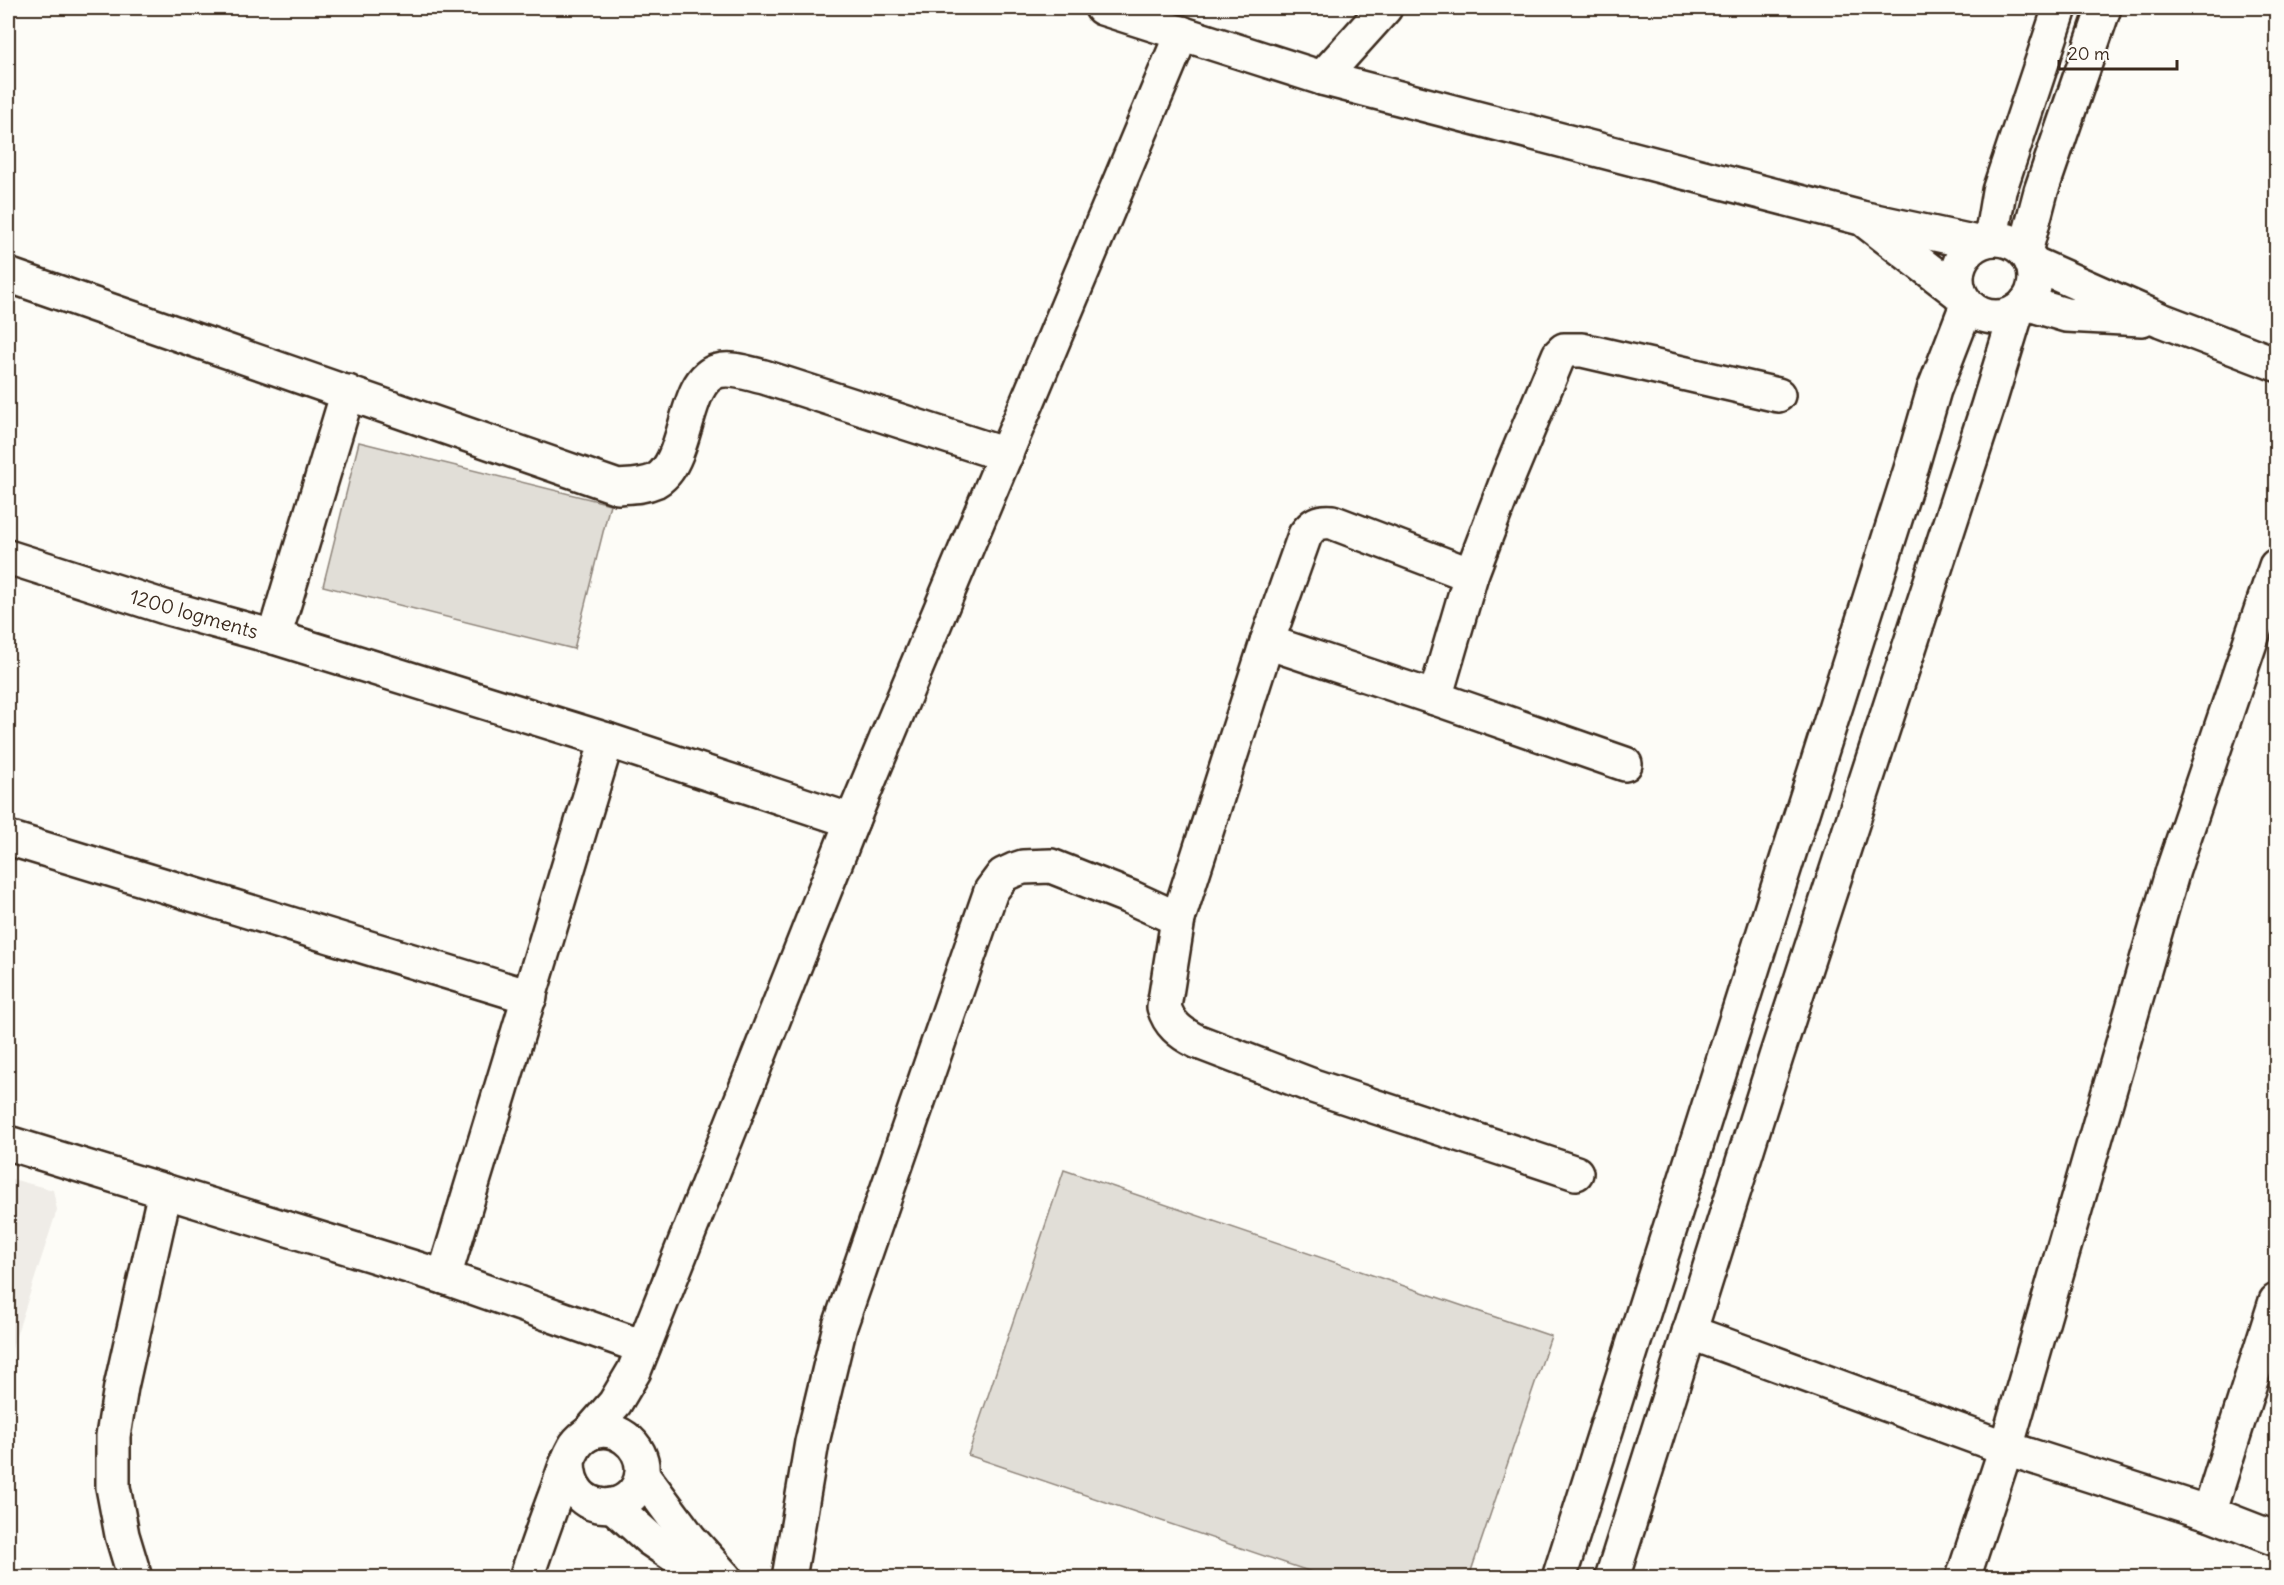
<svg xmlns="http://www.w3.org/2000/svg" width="2284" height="1585" viewBox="0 0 2284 1585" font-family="Delius,sans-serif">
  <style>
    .built { fill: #efece7 }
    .pitch { fill: #e1ded7; stroke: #8e847a; stroke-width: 1.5 }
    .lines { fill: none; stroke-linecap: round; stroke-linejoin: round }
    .minor-casing { stroke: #3b2a1e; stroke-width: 38 }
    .secondary-casing { stroke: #3b2a1e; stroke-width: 38 }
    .minor { stroke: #fdfcf7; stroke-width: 33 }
    .secondary { stroke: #fdfcf7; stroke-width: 33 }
    .labels { text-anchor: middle; stroke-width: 5; stroke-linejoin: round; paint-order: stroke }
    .street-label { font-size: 20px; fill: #3b2a1e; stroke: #fdfcf7 }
  </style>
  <rect width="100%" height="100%" fill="#fdfcf7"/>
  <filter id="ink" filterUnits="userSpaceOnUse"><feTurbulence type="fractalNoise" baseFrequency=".0167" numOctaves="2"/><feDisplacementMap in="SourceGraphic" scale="12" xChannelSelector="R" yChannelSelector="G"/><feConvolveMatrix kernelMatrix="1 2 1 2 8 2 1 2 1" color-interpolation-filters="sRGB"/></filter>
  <g filter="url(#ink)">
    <path class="built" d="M8,1178L53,1190L57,1210L8,1361Z"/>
    <g class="pitch">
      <path d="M359,442L610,504L574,649L323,586Z"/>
      <path d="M1064,1170L1551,1336L1469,1577H1326L968,1455Z"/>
    </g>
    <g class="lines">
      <g class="minor-casing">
        <g id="minor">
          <path d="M1322,78L1385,8"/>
          <path d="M8,275L618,487C631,486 644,486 655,481C690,463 682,380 718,371C732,367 750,374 764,377L1006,455"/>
          <path d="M8,557L168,608L274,637L348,392"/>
          <path d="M274,637L607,740L852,821"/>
          <path d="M1267,642L1435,698L1625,764"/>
          <path d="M1435,698L1471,575L1509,475L1559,355L1564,350H1582L1778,395"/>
          <path d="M8,838L530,997"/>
          <path d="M1178,919L1164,1007C1169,1024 1180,1033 1196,1041L1313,1086L1576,1173"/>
          <path d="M8,1143L444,1277L643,1347"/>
          <path d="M444,1277L607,740"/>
          <path d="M1689,1332L2006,1448L2209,1513L2276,1539"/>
          <path d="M587,1435L615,1403L634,1371L852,821L1182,33"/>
          <path d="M642,1474L690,1539L725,1578"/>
          <path d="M612,1505L650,1539L707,1578"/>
          <path d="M2209,1513L2276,1301"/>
          <path d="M135,1578L122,1535L113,1487V1436L121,1387L165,1191"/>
          <path d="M526,1578C536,1549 546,1520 557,1491C562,1477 566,1462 574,1448C576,1444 582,1438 586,1435C613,1420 645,1445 642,1473C637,1517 568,1520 568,1461"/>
          <path d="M789,1578L812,1442L840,1326L991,891L1003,875L1014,870L1023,867L1051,866L1132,898L1178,919L1267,642L1305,535C1313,524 1318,521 1332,522L1471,575"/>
          <path d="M1963,1578L2006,1448L2173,870L2276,566"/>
        </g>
      </g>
      <g class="secondary-casing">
        <g id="secondary">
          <path d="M1102,8L1322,78L1861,218L1977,243"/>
          <path d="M1868,223L1960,294"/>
          <path d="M1991,239L1999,191L2060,8"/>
          <circle cx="1996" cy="278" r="39"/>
          <path d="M2025,252L2041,191L2104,8"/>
          <path d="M2032,263L2161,320L2276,364"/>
          <path d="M2026,303L2066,315L2142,319"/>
          <path d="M1559,1578L1911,469L1934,390L1967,305"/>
          <path d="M1612,1578L1776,1057L1988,406L2017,311"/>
        </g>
      </g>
      <use href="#minor" class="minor"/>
      <use href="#secondary" class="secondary"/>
    </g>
  </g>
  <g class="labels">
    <g class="street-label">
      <text transform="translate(194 614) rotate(16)" y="7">1200 logments</text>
    </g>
  </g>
  <rect width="2284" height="1585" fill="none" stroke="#fdfcf7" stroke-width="30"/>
  <rect x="15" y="15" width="2254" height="1555" fill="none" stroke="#3b2a1e" stroke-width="2" filter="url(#ink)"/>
  <path d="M2059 60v9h118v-9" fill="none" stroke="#3b2a1e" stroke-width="3"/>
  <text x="2068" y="60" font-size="18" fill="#3b2a1e" stroke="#fdfcf7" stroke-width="4.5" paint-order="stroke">20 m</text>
</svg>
